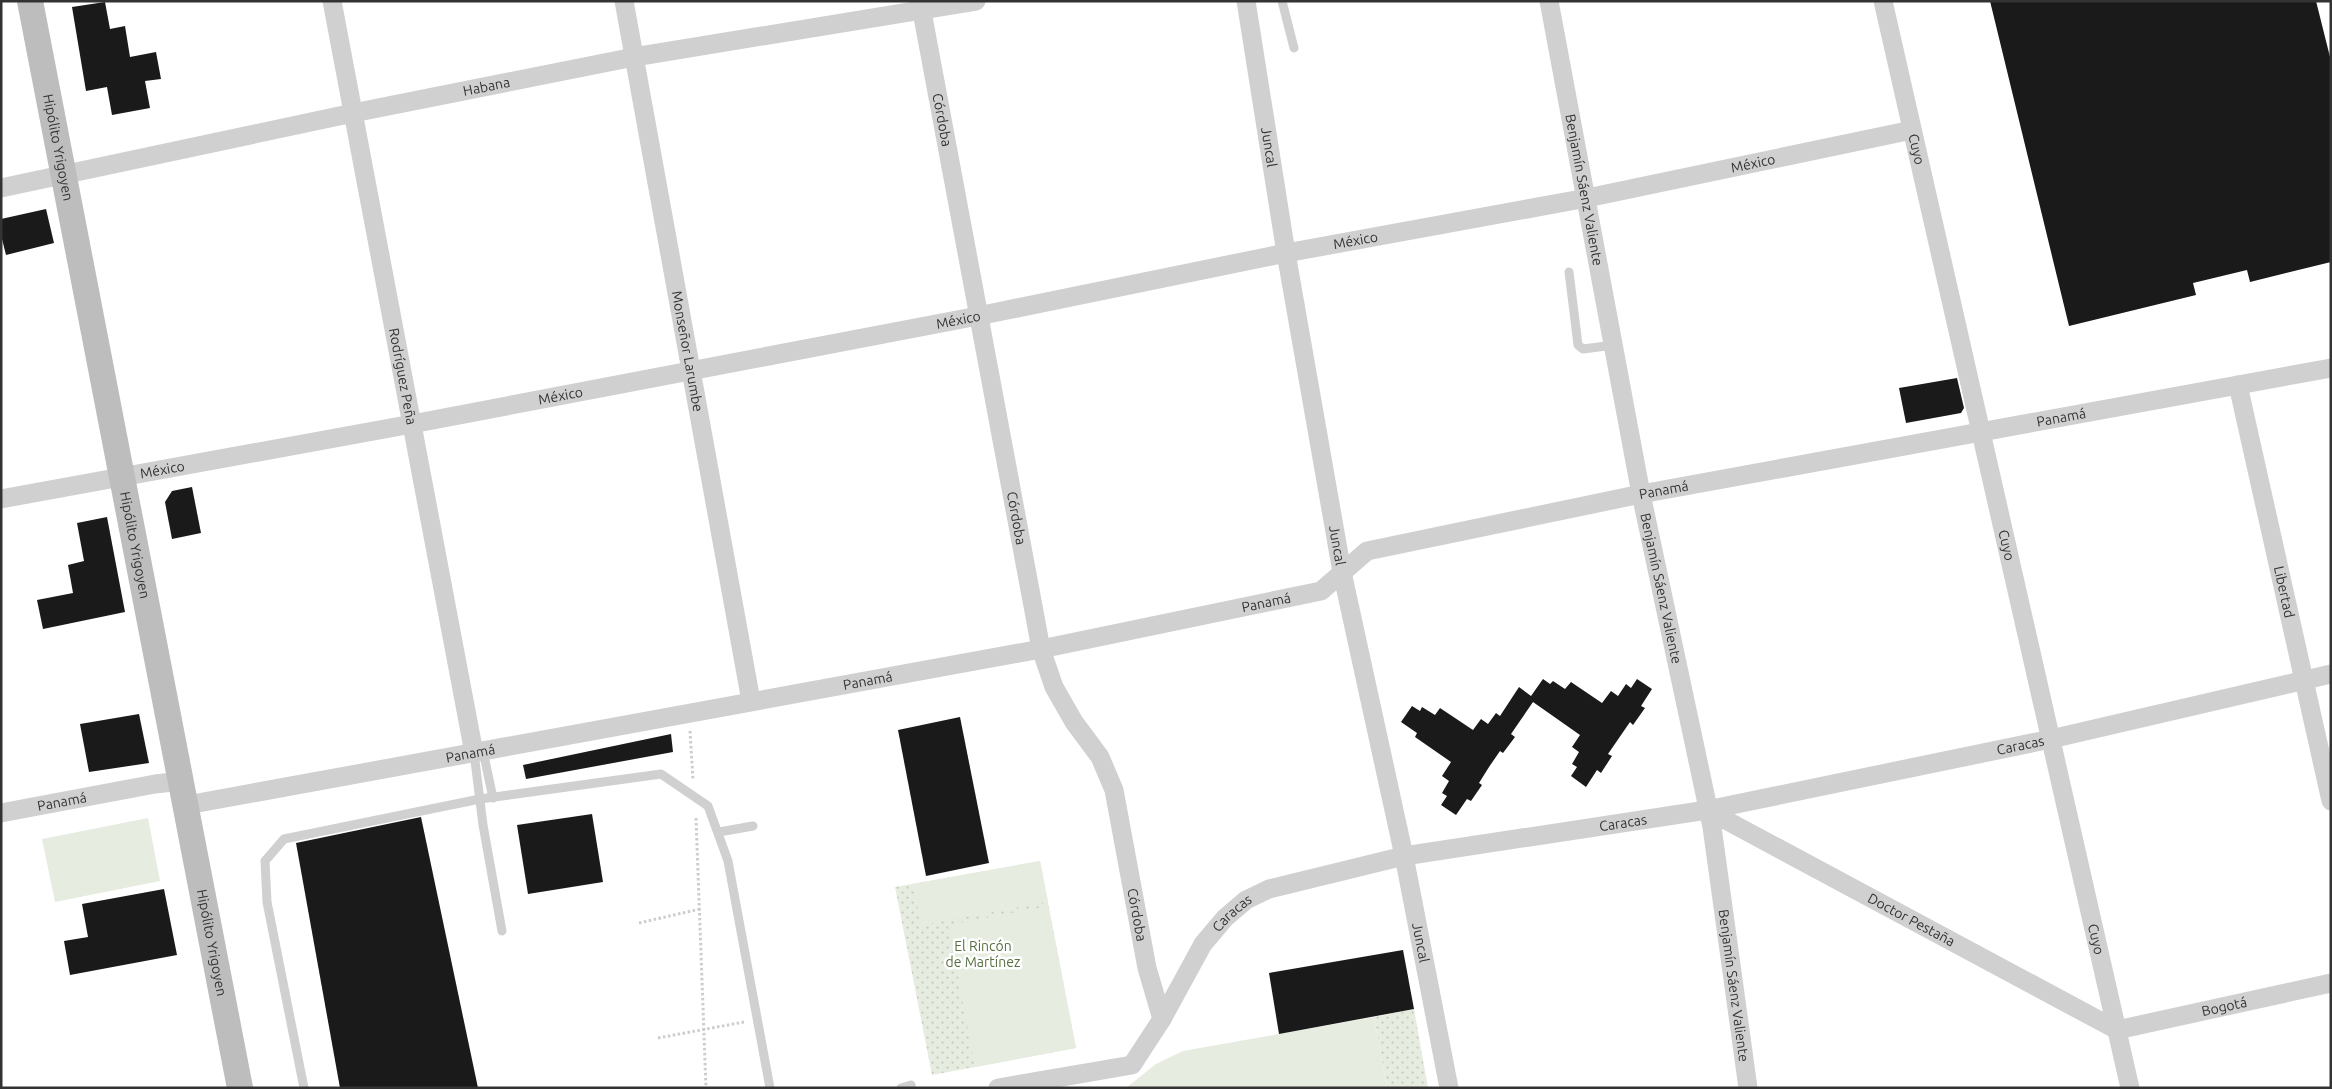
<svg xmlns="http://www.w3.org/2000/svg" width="2332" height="1089" viewBox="0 0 2332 1089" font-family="Ubuntu,sans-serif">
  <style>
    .park { fill: url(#park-dots) }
    .garden { fill: #e6ecdf }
    .building { fill: #1a1a1a }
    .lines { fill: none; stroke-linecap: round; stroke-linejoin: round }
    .path { stroke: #cdcdcd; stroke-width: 3; stroke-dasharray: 2.5 2.5; stroke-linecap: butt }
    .lane { stroke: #d0d0d0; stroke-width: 9 }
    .street { stroke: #d0d0d0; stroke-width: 19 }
    .secondary { stroke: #bdbdbd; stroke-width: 26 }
    .labels { text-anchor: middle; stroke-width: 5; stroke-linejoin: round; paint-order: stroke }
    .street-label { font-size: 14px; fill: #333; stroke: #fff }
    .park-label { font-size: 14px; fill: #56703f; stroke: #fff }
  </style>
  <defs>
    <pattern id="park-dots" width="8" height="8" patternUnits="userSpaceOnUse" patternTransform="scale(1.25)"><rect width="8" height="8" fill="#e6ecdf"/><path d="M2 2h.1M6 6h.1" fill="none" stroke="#c6cbc0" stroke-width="1.8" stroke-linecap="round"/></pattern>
  </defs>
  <rect width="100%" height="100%" fill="#fff"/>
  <g class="park">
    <path d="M1040,861L1076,1048L932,1075L895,887Z"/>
    <path d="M1414,1009L1428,1088H1387L1374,1017Z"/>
  </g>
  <g class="garden">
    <path d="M148,818L160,881L55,902L42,839Z"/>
    <path d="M1040,861L1048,902L921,925L913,884Z"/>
    <path d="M1048,906L1076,1048L975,1067L948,925Z"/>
    <path d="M1374,1017L1387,1088H1126L1156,1064L1183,1051Z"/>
  </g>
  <g class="building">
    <path d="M1990,1H2316L2331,61V262L2250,282L2247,270L2193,283L2196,295L2069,326Z"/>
    <path d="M105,2L110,29L125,26L130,57L156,52L161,79L145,81L150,108L112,115L107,87L86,91L72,7Z"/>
    <path d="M46,209L54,243L6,255L1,235V219Z"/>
    <path d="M1957,378L1964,408L1961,413L1906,423L1899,388Z"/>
    <path d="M192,487L201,533L172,539L165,502L172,491Z"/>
    <path d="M107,517L125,612L43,629L37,600L73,593L68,565L84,561L77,523Z"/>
    <path d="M1543,679L1550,684L1553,681L1565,689L1571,682L1602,703L1611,691L1618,696L1626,684L1631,688L1637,679L1652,689L1641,706L1645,708L1633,725L1630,722L1608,754L1612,756L1601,773L1597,770L1586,787L1571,776L1577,767L1572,764L1579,752L1572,747L1580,735L1533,702L1511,734L1515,737L1503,753L1500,751L1489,767L1479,783L1482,785L1471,801L1467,799L1456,815L1441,805L1447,796L1442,793L1449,781L1442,776L1451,762L1415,737L1417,733L1401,722L1412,706L1420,711L1422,707L1435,715L1440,708L1473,730L1481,719L1488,724L1496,713L1500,716L1519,687L1531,696Z"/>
    <path d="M139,714L149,763L89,772L80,724Z"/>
    <path d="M960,717L989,863L926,876L898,730Z"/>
    <path d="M671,734L673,752L526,779L523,765Z"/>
    <path d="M592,814L603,882L528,894L517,825Z"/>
    <path d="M421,817L478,1088H340L296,843Z"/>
    <path d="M164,889L177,955L70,975L64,941L88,937L82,904Z"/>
    <path d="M1403,950L1414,1009L1279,1034L1269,973Z"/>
  </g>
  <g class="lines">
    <g class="path">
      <path d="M690,731L693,780"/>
      <path d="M696,818L706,1088"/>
      <path d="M639,923L700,909"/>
      <path d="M658,1038L744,1022"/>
    </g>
    <g class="lane">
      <path d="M1282,1L1294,48"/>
      <path d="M1569,272L1578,345L1583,349L1614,345"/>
      <path d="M483,751L493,798"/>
      <path d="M474,753L483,825L502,931"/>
      <path d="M719,832L753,826"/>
      <path d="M304,1088L267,902L265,861L284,839L480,799L661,774L708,806L728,861L770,1088"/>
      <path d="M901,1088L911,1085V1088"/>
    </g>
    <g class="street">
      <path id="s1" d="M332,1L474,753"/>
      <path id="s2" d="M624,1L751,701"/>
      <path id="s3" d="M920,1L1041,649L1054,687L1074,722L1100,757L1114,790L1147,968L1162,1019"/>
      <path id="s4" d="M1246,1L1286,253L1342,572L1404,856L1449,1088"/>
      <path id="s5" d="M1549,1L1641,494L1712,827L1748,1088"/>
      <path id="s6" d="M1883,1L2130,1088"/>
      <path id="s7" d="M1,188L353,113L634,57L976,1"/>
      <path id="s8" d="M2238,385L2331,801"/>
      <path id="s9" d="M1,499L412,424L978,316L1286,253L1587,198L1912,130"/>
      <path id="s10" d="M187,805L1041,649L1321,591L1367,551L1641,494L2331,368"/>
      <path id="s11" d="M1707,810L2117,1030L2331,983"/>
      <path id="s12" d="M1,813L155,784L182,781"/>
      <path id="s13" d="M998,1088L1132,1065L1162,1019L1203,944L1225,918L1246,900L1269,889L1404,856L1707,810L2051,739L2331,674"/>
    </g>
    <path class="secondary" id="s14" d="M30,1L240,1088"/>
  </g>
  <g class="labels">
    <g class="street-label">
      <text dy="5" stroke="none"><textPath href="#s7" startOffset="496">Habana</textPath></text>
      <text dy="5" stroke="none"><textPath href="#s3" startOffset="121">Córdoba</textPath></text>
      <text dy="5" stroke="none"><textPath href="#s14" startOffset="149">Hipólito Yrigoyen</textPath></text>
      <text dy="5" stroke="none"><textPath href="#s4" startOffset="148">Juncal</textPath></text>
      <text dy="5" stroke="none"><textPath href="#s6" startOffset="152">Cuyo</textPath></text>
      <text dy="5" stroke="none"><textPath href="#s9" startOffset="1784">México</textPath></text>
      <text dy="5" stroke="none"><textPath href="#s5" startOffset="192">Benjamín Sáenz Valiente</textPath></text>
      <text dy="5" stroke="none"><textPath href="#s9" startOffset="1379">México</textPath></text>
      <text dy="5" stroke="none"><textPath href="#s9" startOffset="974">México</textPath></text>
      <text dy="5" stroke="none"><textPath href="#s2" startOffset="356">Monseñor Larumbe</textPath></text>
      <text dy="5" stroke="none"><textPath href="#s1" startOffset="382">Rodríguez Peña</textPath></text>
      <text dy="5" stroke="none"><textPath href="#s9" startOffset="569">México</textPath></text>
      <text dy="5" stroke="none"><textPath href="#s10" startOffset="1922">Panamá</textPath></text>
      <text dy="5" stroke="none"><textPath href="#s9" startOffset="164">México</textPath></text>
      <text dy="5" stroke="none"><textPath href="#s10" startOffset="1518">Panamá</textPath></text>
      <text dy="5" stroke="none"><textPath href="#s3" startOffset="526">Córdoba</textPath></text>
      <text dy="5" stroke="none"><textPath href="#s14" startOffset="554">Hipólito Yrigoyen</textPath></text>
      <text dy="5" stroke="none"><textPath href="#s6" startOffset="558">Cuyo</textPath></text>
      <text dy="5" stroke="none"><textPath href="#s4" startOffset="552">Juncal</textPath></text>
      <text dy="5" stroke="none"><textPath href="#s5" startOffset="598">Benjamín Sáenz Valiente</textPath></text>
      <text dy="5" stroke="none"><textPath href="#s8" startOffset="212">Libertad</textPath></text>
      <text dy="5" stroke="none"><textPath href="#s10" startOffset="1098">Panamá</textPath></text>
      <text dy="5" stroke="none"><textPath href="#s10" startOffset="692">Panamá</textPath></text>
      <text dy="5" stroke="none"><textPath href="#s13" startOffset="1129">Caracas</textPath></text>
      <text dy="5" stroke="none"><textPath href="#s10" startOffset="288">Panamá</textPath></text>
      <text dy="5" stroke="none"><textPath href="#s12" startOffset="62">Panamá</textPath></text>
      <text dy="5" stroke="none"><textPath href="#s13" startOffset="724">Caracas</textPath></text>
      <text dy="5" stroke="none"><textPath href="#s3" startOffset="946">Córdoba</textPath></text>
      <text dy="5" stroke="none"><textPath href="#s13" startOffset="319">Caracas</textPath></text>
      <text dy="5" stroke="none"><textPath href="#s11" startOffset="232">Doctor Pestaña</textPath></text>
      <text dy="5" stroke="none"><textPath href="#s6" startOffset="962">Cuyo</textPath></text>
      <text dy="5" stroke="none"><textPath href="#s14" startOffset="959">Hipólito Yrigoyen</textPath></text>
      <text dy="5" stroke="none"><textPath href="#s4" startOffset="958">Juncal</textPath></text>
      <text dy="5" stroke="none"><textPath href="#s5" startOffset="1002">Benjamín Sáenz Valiente</textPath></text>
      <text dy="5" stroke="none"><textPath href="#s11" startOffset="575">Bogotá</textPath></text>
    </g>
    <g class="park-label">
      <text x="983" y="951">El Rincón<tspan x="983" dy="16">de Martínez</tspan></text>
    </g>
  </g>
  <rect width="2332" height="1089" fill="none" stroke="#333333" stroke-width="5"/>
</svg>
